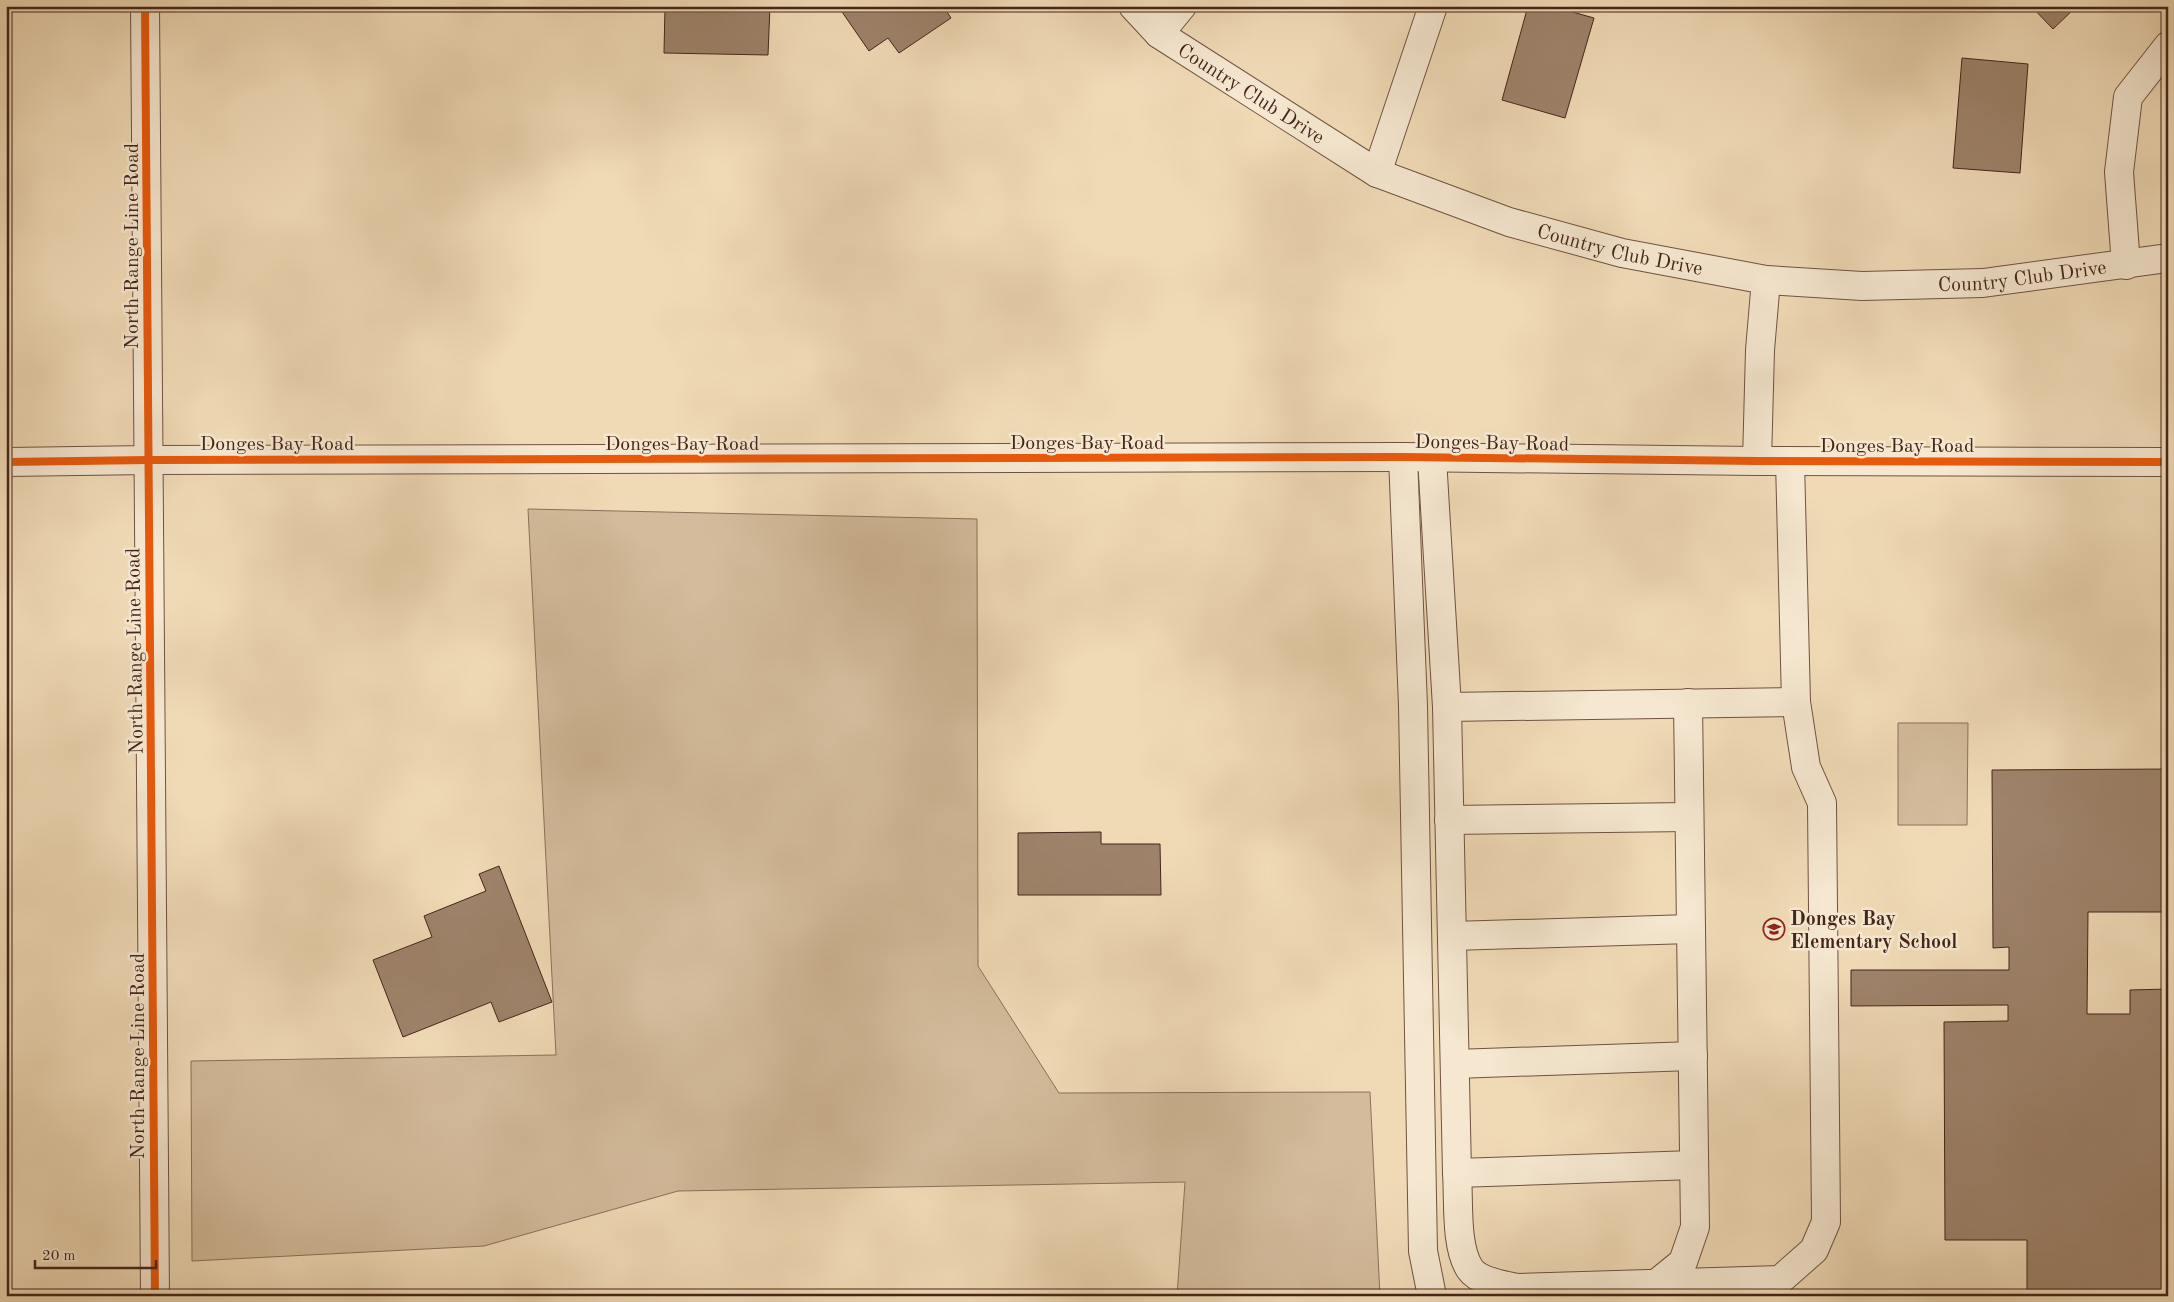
<svg xmlns="http://www.w3.org/2000/svg" width="2174" height="1302" viewBox="0 0 2174 1302" font-family="'Old Standard TT',serif">
  <style>
    .green { fill: #d3bb9b; stroke: #8c705a }
    .building { fill: #9e836b; stroke: #45251a }
    .lines { fill: none; stroke-linecap: round; stroke-linejoin: round }
    .minor-casing { stroke: #705241; stroke-width: 30 }
    .minor { stroke: #f5e7d0; stroke-width: 28 }
    .cycleway-casing { stroke: #f5e7d0; stroke-width: 11 }
    .cycleway { stroke: #e8590c; stroke-width: 8 }
    .labels { text-anchor: middle; stroke-width: 5; stroke-linejoin: round; paint-order: stroke }
    .street-label { font-size: 20px; fill: #45251a; stroke: #f5e7d0 }
    .poi-label { font-size: 20px; font-weight: bold; fill: #45251a; stroke: #f5e7d0; text-anchor: start }
  </style>
  <rect width="100%" height="100%" fill="#f0dab6"/>
  <filter id="stains"><feTurbulence type="fractalNoise" baseFrequency=".004" numOctaves="4"/><feColorMatrix values="0 0 0 0 .2 0 0 0 0 .09 0 0 0 0 .02 0 0 0 .5 -.17"/></filter>
  <radialGradient id="worn" r=".72"><stop offset=".6" stop-color="#630" stop-opacity="0"/><stop offset="1" stop-color="#630" stop-opacity=".3"/></radialGradient>
  <g class="green">
    <path d="M528,509L977,519L978,966L1059,1093L1370,1092L1380,1296H1177L1185,1182L678,1191L484,1246L192,1261L191,1061L556,1055Z"/>
    <path d="M1898,723H1968L1967,825H1898Z"/>
  </g>
  <g class="building">
    <path d="M665,6H770L768,55L664,53Z"/>
    <path d="M838,6H943L951,18L899,53L888,38L869,51Z"/>
    <path d="M1528,6H1551L1594,18L1565,118L1502,100Z"/>
    <path d="M2031,6H2077L2053,29Z"/>
    <path d="M1962,58L2028,64L2020,173L1953,168Z"/>
    <path d="M2168,769V912H2088L2087,1014H2130V990L2168,989V1296H2027V1240H1945L1944,1022L2008,1021V1005L1851,1006V970H2009V947L1993,948L1992,770Z"/>
    <path d="M1101,832V844H1160L1161,895H1018V833Z"/>
    <path d="M499,866L552,1002L499,1022L491,1002L403,1037L373,960L432,937L424,916L486,891L479,874Z"/>
  </g>
  <g class="lines">
    <g class="minor-casing">
      <g id="minor">
        <path d="M145,6L155,1296"/>
        <path id="s1" d="M1133,6L1159,34L1377,173L1509,222L1622,253L1766,280L1862,286L1983,283L2168,258"/>
        <path d="M1159,34L1182,6"/>
        <path d="M1377,173L1433,6"/>
        <path d="M2126,265L2119,172L2128,97L2168,46"/>
        <path d="M1403,457L1413,706L1423,1251L1432,1296"/>
        <path d="M1432,458L1447,707L1457,1173C1459,1200 1455,1247 1470,1269C1479,1282 1503,1285 1517,1288L1780,1280L1814,1250L1826,1222L1822,803L1806,767L1796,702L1790,461"/>
        <path d="M1757,461L1760,350L1766,280"/>
        <path d="M6,462L149,460L1403,457L1757,461L2168,462"/>
        <path d="M1447,707L1796,702"/>
        <path d="M1449,820L1689,817"/>
        <path d="M1452,936L1691,929"/>
        <path d="M1455,1064L1693,1056"/>
        <path d="M1457,1173L1694,1165"/>
        <path d="M1656,1284L1683,1262L1695,1227L1688,703"/>
      </g>
    </g>
    <use href="#minor" class="minor"/>
    <g class="cycleway-casing">
      <g id="cycleway">
        <path d="M145,6L155,1296"/>
        <path d="M6,462L149,460L1403,457L1757,461L2168,462"/>
      </g>
    </g>
    <use href="#cycleway" class="cycleway"/>
  </g>
  <defs>
    <g id="school-ring" transform="scale(1.125)"><circle r="9.5" fill="#f5e7d0" stroke="#8f2418" stroke-width="1.5"/><path d="M0-5L7-2L0 1L-7-2ZM-4 1L0 2.5L4 1V4Q0 6-4 4Z" fill="#8f2418"/></g>
  </defs>
  <g fill-rule="evenodd">
    <use href="#school-ring" x="1774" y="929"/>
  </g>
  <g class="labels">
    <g class="street-label">
      <text dy="7" stroke="none"><textPath href="#s1" startOffset="148">Country Club Drive</textPath></text>
      <text transform="translate(131 246) rotate(-90)" y="7">North Range Line Road</text>
      <text dy="7" stroke="none"><textPath href="#s1" startOffset="552">Country Club Drive</textPath></text>
      <text dy="7" stroke="none"><textPath href="#s1" startOffset="958">Country Club Drive</textPath></text>
      <text x="1087" y="449">Donges Bay Road</text>
      <text transform="translate(1492 442) rotate(1)" y="7">Donges Bay Road</text>
      <text x="277" y="450">Donges Bay Road</text>
      <text x="682" y="450">Donges Bay Road</text>
      <text x="1897" y="452">Donges Bay Road</text>
      <text transform="translate(134 651) rotate(-91)" y="7">North Range Line Road</text>
      <text transform="translate(137 1056) rotate(-90)" y="7">North Range Line Road</text>
    </g>
    <g class="poi-label">
      <text x="1790" y="925">Donges Bay<tspan x="1790" dy="23">Elementary School</tspan></text>
    </g>
  </g>
  <rect width="2174" height="1302" fill="none" stroke="#f0dab6" stroke-width="25"/>
  <rect x="8" y="8" width="2159" height="1287" fill="none" stroke="#45251a" stroke-width="2.5"/>
  <rect x="12" y="12" width="2149" height="1277" fill="none" stroke="#45251a"/>
  <path d="M35 1260v8h121v-8" fill="none" stroke="#45251a" stroke-width="2.5"/>
  <text x="42" y="1260" font-size="15" fill="#45251a" stroke="#f5e7d0" stroke-width="4" paint-order="stroke">20 m</text>
  <rect width="100%" height="100%" filter="url(#stains)"/>
  <rect width="100%" height="100%" fill="url(#worn)"/>
</svg>
